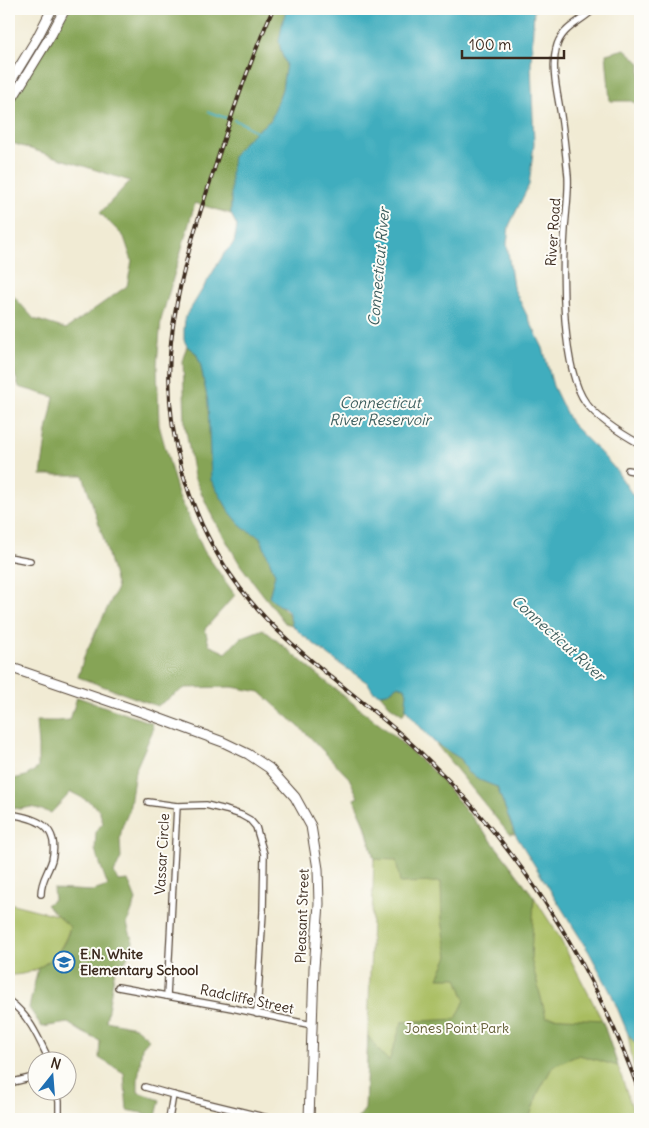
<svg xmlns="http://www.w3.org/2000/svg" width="649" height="1128" viewBox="0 0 649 1128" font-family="Delius,sans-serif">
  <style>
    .green { fill: #a9bd61; stroke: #727440 }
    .forest { fill: #86a457; stroke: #60673a }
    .water { fill: #40adbe; stroke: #3e6c6e }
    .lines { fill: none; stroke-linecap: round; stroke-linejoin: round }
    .stream { stroke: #40adbe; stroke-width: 2 }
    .street-casing { stroke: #564739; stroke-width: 8 }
    .secondary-casing { stroke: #564739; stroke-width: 11 }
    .primary-casing { stroke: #564739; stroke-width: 11 }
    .street { stroke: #fff; stroke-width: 5.5 }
    .secondary { stroke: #fff; stroke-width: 9 }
    .primary { stroke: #fff; stroke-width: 9 }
    .rail-casing { stroke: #3b2a1e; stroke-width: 4 }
    .rail { stroke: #fdfcf7; stroke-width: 2; stroke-dasharray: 5.5; stroke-linecap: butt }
    .labels { text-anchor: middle; stroke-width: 4; stroke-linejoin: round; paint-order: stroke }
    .street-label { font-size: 14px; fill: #3b2a1e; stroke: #fdfcf7 }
    .poi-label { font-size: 14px; font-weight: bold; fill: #3b2a1e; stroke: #fdfcf7; text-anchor: start }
    .park-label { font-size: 14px; fill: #625d35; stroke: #fdfcf7 }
    .water-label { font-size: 15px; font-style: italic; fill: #3d5e5e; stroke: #fdfcf7 }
  </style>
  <rect width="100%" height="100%" fill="#fdfcf7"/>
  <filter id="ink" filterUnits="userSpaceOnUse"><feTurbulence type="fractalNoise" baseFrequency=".02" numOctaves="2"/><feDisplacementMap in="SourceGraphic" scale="10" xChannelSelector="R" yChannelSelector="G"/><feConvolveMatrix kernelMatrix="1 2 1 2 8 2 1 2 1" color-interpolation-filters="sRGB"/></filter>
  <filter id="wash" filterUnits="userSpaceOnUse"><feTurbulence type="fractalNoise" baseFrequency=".0096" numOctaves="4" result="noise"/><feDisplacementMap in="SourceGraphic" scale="20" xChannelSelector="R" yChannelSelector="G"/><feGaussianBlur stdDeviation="1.12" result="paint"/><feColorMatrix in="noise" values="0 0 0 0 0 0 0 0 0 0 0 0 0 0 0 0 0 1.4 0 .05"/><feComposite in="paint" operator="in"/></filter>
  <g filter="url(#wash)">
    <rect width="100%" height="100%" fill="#f1ebd4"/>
    <g class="green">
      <path d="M437,775L494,844L534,897L544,913L557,933L602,1020L636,1119H365L374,859L365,824L354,799Z"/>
      <path d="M9,903L60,916L70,926C63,955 39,976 9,975Z"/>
      <path d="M628,1034L640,1049V1096L632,1059Z"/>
    </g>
    <g class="forest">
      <path d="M70,9H287L283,20L281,52L286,64L282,89L271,120L255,132L231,197V214L195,203L161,320L157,365L159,425L178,494L204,551L235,595L205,629L209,645L226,653L240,638L263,629L324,680L394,736L437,775L494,844L534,897L531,959L546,1017L602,1020L618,1066L579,1055L553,1066L538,1093L529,1119H357L365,1109L368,1036L380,1052L389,1061L402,1022L456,1019L465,1000L457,978H438L448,956L442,920L441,882L400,883L396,860L374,859L365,824L354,799L358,797L349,778L307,734L260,692L232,687L185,688L157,706L78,677L85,654L117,588L104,540L83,475H41L47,431L54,397L19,387L10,360V318L9,317V291L34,319L66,329L127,286L132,261L124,237L100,213L130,181L9,142V92Z"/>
      <path d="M625,49L640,63V106L631,101H610L606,54Z"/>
      <path d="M187,346L196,353L200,362L208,402L211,480L229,511L243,527L260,537L275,574L269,597C281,608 288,607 292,625L285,623L241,566L213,518L194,477L185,424L183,358Z"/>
      <path d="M398,685L406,688C408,696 407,708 403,715L389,705L380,694L387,693Z"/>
      <path d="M77,697L152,723L153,730L135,771L129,811L122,827L120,839L121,858L114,873L118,881L128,880L136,900L127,924L133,942L126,961L115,969L106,1021L135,1027L149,1039L142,1047L138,1080V1092L160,1100L156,1116L127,1110L124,1073L99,1058L100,1041L82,1032L68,1023L42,1027L29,1008L38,968C55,959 66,945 70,927L46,905L54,899L53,889L93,891L108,886L95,850L96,831L103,823L99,810L90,802L71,792L51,813L32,807L20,809L9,807V780L26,776L38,768V746L36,721H57L70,720Z"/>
      <path d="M435,743L461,759L468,772L482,781L497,787L515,834H509Z"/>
    </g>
    <path class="water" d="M287,9H534L531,64L534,144L529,185L509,226L507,244L513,287L543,348L553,386L571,423L597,449L616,470L640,506V1049L628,1034L611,993L589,952L515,834L497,787L482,781L468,772L461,759L435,743L422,729L406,710V701L407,693L405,688L398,685L387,693L380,694L373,691L368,683L340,664L301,634L292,625L288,611L284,607L278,605L269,597L275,574L260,537L243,528L229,511L211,480L208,402L200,362L196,353L187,346L184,340V330L185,318L225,252L234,243L237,226L231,214V173L233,156L242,144L255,132L271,120L282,89L286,64L281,52L279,41L283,20Z"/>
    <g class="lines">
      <g class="stream">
        <path d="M209,112L226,118"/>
        <path d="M234,120L244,124L256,132"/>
      </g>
    </g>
  </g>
  <g filter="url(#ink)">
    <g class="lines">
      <g class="street-casing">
        <g id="street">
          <path d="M594,9C581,22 560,28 556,49C551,70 558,95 561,116C564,136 566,156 568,176C569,194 566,211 565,229C562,271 561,369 586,403C599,420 622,434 640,444"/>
          <path d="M628,470L640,472"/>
          <path d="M9,557L30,561"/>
          <path d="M148,802L177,806"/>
          <path d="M9,814C37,818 60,826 52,860C48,873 41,880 41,894"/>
          <path d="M118,987L232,1008L312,1025"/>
          <path d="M167,996L177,806L206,805L226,810L241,815L250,820L256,827L264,854L263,912L257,1014"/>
          <path d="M9,1001C29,1015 39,1039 49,1060"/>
          <path d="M9,1083L38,1076"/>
          <path d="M145,1087L173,1095L272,1119"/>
          <path d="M57,1090L59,1102V1119"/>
          <path d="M169,1119L173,1095"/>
        </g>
      </g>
      <g class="secondary-casing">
        <path id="secondary" d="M9,667L147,714L223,742L248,754L269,768L295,797L311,826L318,869L319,904L314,968L309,1119"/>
      </g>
      <g class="primary-casing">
        <g id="primary">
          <path d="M9,84L37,38L52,9"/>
          <path d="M9,104L51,35L65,9"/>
        </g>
      </g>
      <use href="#street" class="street"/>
      <use href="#secondary" class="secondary"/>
      <use href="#primary" class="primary"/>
      <g class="rail-casing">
        <path id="rail" d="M273,9C249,63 230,119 212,176C194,230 177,286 171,342C162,429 187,518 240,588C284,647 349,688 404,737C511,834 592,958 640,1094"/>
      </g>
      <use href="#rail" class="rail"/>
    </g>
  </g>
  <defs>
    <g id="school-ring" transform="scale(1.125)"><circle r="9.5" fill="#fdfcf7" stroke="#1f6fb2" stroke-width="1.5"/><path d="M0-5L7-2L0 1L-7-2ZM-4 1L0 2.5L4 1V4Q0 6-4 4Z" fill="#1f6fb2"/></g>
  </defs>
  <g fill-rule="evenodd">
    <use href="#school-ring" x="64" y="962"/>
  </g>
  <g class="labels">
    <g class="street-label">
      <text transform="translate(553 232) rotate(-86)" y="5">River Road</text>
      <text transform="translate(162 854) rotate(-87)" y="5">Vassar Circle</text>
      <text transform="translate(302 916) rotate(-88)" y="5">Pleasant Street</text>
      <text transform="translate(247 999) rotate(12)" y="5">Radcliffe Street</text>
    </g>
    <g class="poi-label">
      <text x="80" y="959">E.N. White<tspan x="80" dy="16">Elementary School</tspan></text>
    </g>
    <g class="park-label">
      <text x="457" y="1033">Jones Point Park</text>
    </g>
    <g class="water-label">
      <text transform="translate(379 267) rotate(-85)" y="5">Connecticut River</text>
      <text x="380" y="408">Connecticut<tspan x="380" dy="17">River Reservoir</tspan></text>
      <text transform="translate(558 638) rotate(42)" y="5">Connecticut River</text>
    </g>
  </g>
  <rect width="649" height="1128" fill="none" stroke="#fdfcf7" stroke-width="30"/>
  <g transform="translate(52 1076) rotate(17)"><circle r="24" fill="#fdfcf7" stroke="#afa8a0"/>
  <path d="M0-4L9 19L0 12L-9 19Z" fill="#1f6fb2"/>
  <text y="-8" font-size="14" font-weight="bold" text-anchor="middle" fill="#3b2a1e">N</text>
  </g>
  <path d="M462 50v8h102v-8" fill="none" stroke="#3b2a1e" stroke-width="2.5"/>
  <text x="469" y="50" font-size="15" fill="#3b2a1e" stroke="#fdfcf7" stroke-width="4" paint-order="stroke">100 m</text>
</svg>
